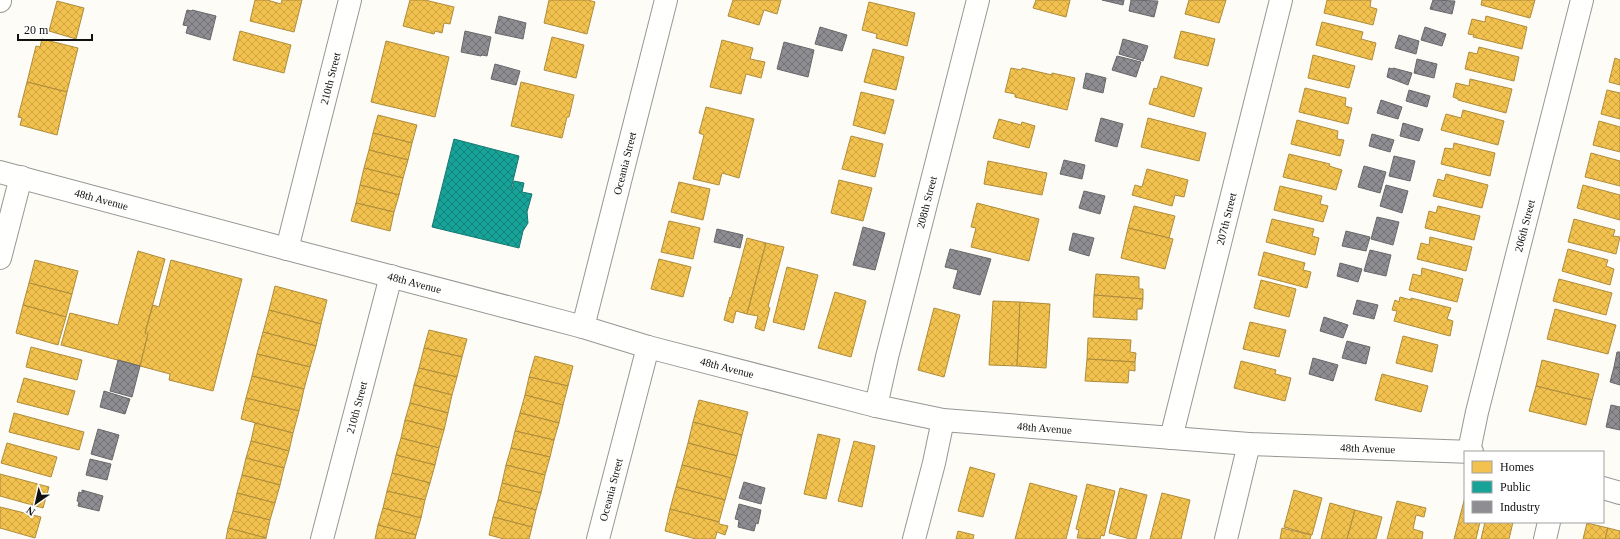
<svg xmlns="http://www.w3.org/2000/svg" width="1620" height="539" viewBox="0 0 1620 539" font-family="Georgia,serif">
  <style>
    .homes { fill: url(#homes-cross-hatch); stroke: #ae8c3c }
    .public { fill: url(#public-cross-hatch); stroke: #157770 }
    .industry { fill: url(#industry-cross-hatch); stroke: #68686b }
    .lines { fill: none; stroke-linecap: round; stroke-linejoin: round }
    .minor-casing { stroke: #979795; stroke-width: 24 }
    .tertiary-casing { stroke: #979795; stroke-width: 24 }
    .minor { stroke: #fffffe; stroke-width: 22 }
    .tertiary { stroke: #fffffe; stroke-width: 22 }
    .labels { text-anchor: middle; stroke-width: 4; stroke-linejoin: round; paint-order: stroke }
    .street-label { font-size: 11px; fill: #111; stroke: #fff }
  </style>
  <defs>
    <pattern id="homes-cross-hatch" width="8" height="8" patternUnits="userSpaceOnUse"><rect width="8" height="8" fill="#f2c14e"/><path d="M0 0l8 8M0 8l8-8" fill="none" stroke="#cea543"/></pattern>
    <pattern id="public-cross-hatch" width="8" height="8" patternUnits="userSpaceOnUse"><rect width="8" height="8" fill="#17a398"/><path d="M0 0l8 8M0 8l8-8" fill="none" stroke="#13837b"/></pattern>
    <pattern id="industry-cross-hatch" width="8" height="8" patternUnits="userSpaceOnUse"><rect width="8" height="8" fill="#8d8d92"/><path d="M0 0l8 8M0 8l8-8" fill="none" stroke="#727276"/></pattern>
  </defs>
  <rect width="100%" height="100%" fill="#fdfcf7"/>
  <g class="homes">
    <path d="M255,0H267L281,4L282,0H302L294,32L250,21Z"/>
    <path d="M410,0H425L454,7L450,24L444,23L442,33L435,31L434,34L403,26Z"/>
    <path d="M549,0H588L595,2L587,34L544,23Z"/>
    <path d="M733,0H781L777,14L764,10L759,25L728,16Z"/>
    <path d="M1036,0H1070L1066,17L1033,8Z"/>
    <path d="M1189,0H1226L1219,23L1185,14Z"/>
    <path d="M1327,0H1371L1370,7L1377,9L1373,25L1324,13Z"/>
    <path d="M1482,0H1535L1530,18L1481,5Z"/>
    <path d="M57,1L84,8L76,39L49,31Z"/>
    <path d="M869,2L915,13L907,46L876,38L877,34L862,30Z"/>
    <path d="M1486,16L1527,27L1522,49L1473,37L1474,35L1468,34L1472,19L1485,22Z"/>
    <path d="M1322,22L1363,32L1361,39L1376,43L1372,60L1316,45Z"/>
    <path d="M240,31L291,45L284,73L233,60Z"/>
    <path d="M1181,31L1215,39L1208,66L1174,58Z"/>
    <path d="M552,37L584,45L576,78L544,70Z"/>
    <path d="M42,39L78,48L67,92L27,82L36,46L40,47Z"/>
    <path d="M722,40L753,48L750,59L765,62L761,78L746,74L741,94L710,87Z"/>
    <path d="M386,41L449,57L435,117L371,102Z"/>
    <path d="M1479,47L1519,57L1514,81L1465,69L1469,52L1477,54Z"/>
    <path d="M873,49L904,57L896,90L864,82Z"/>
    <path d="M1313,55L1355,66L1349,88L1308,78Z"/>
    <path d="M1615,58L1620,60V85L1609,82Z"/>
    <path d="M1011,68L1021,70L1022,68L1052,75V73L1075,78L1067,110L1015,97V94L1005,92Z"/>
    <path d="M1161,76L1202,88L1194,117L1149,104L1154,88L1157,89Z"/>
    <path d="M1470,79L1512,89L1506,113L1458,100V99L1453,97L1456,83L1469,86Z"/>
    <path d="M27,82L67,92L57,135L20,125L22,118L18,117Z"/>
    <path d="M521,82L574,95L569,117H567L562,138L511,126Z"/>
    <path d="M1305,88L1346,98L1345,106L1352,108L1348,124L1299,112Z"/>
    <path d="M1607,90L1620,93V119L1601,114Z"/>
    <path d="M861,92L894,100L885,134L853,125Z"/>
    <path d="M706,107L754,119L739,178L722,173L719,185L693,179L704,135L699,133Z"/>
    <path d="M1463,110L1504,121L1498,145L1441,130L1446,114L1461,118Z"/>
    <path d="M378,115L417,125L412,143L373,133Z"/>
    <path d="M1148,118L1206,133L1199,161L1141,147Z"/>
    <path d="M999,119L1021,125L1022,122L1035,126L1029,148L993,138Z"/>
    <path d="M1297,120L1338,131L1337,139L1344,140L1340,156L1291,144Z"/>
    <path d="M1599,121L1620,127V152L1593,145Z"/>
    <path d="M373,133L412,143L408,160L369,150Z"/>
    <path d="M851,136L883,144L875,177L842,169Z"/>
    <path d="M1454,143L1495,153L1490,176L1441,164L1445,148L1453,149Z"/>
    <path d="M369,150L408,160L403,178L364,168Z"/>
    <path d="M1591,153L1620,161V186L1585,177Z"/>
    <path d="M1289,154L1330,164L1329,166L1342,170L1336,190L1283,177Z"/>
    <path d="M988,161L1047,173L1042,195L984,184Z"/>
    <path d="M364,168L403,178L399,195L360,185Z"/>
    <path d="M1147,169L1188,180L1184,197L1175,195L1172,206L1132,195L1135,185L1142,187Z"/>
    <path d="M1446,174L1488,185L1482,208L1433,196L1438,179L1444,181Z"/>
    <path d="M839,180L872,188L863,221L831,213Z"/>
    <path d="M679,182L710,189L703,220L671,212Z"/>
    <path d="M360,185L399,195L394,212L356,203Z"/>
    <path d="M1583,185L1620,195V220L1577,208Z"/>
    <path d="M1280,186L1322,196L1320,204L1328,206L1323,222L1274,210Z"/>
    <path d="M356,203L394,212L390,231L351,221Z"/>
    <path d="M977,203L1039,219L1029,261L971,247L976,228L971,227Z"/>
    <path d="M1134,206L1175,216L1169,238L1128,228Z"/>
    <path d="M1438,206L1480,216L1474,240L1425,228L1429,211L1436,213Z"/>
    <path d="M1272,219L1314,229L1312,236L1319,238L1315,255L1266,242Z"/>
    <path d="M1574,219L1615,230L1613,236L1620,237L1616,254L1568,242Z"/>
    <path d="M669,221L700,228L693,259L661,252Z"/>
    <path d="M1128,228L1173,239L1165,269L1121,258Z"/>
    <path d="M1430,237L1472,247L1466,271L1417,259L1421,243L1429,245Z"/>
    <path d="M747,238L766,243L747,314L736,311L733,323L724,320L730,297L731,298Z"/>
    <path d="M766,243L784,247L768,307L770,308L764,331L755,328L758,316L747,314Z"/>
    <path d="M1568,249L1608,260L1606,266L1614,269L1610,285L1562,271Z"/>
    <path d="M138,251L165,259L145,333L148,334L140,366L61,345L70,313L118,325Z"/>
    <path d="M1264,252L1305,263L1303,270L1311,272L1307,288L1258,275Z"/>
    <path d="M659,259L691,267L683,297L651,289Z"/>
    <path d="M35,260L78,271L72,294L29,283Z"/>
    <path d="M171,260L242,279L213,391L169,380L170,374L140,366L148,334L145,333L153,305L159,307Z"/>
    <path d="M787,267L818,275L804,330L773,322Z"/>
    <path d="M1422,268L1463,279L1457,302L1409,290L1413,274L1421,276Z"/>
    <path d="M1096,274L1139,277V289H1143V299L1094,295Z"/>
    <path d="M1559,279L1612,293L1606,315L1553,301Z"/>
    <path d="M1261,280L1296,289L1289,317L1254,308Z"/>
    <path d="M29,283L72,294L66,317L23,305Z"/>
    <path d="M275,286L327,300L321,324L269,310Z"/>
    <path d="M835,292L866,301L851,357L818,348Z"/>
    <path d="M1094,295L1143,299L1142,309H1137V320L1093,317Z"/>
    <path d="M1400,297L1411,300V298L1451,308L1447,319L1453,321L1450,336L1394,321L1397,311L1392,310L1395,300L1399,302Z"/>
    <path d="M993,301L1020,302L1017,366L989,365Z"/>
    <path d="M1020,302L1050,304L1046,368L1017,366Z"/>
    <path d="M23,305L66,317L58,345L16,333Z"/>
    <path d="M934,308L960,315L944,377L918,370Z"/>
    <path d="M1555,309L1616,325L1608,354L1547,339Z"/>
    <path d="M269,310L321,324L316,346L263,332Z"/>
    <path d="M1250,322L1286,330L1279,357L1243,349Z"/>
    <path d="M429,330L467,339L462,357L424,348Z"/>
    <path d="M263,332L316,346L310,367L257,354Z"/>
    <path d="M1403,336L1438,345L1432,372L1396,363Z"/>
    <path d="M1088,338L1131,340L1130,352L1136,353L1135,362L1087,359Z"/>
    <path d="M31,347L82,360L77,380L26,367Z"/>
    <path d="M424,348L462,357L457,377L419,368Z"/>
    <path d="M257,354L310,367L304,389L252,376Z"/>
    <path d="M535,356L573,366L568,386L529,377Z"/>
    <path d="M1087,359L1135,362V371L1129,370L1128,383L1085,381Z"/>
    <path d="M1542,360L1599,374L1592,400L1536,386Z"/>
    <path d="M1241,361L1276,370L1275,374L1291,378L1285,401L1234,388Z"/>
    <path d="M419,368L457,377L452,395L414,385Z"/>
    <path d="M1382,374L1428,386L1421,412L1375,400Z"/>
    <path d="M252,376L304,389L299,411L246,398Z"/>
    <path d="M529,377L568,386L563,405L525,395Z"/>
    <path d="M24,378L75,391L68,415L17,402Z"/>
    <path d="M414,385L452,395L448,413L410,403Z"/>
    <path d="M1536,386L1592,400L1586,425L1529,411Z"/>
    <path d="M525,395L563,405L559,423L520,413Z"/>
    <path d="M246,398L299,411L293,433L241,419Z"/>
    <path d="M699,400L748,412L742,435L693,422Z"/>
    <path d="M410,403L448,413L444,430L405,420Z"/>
    <path d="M14,413L84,432L79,450L9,432Z"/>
    <path d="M520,413L559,423L554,440L515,431Z"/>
    <path d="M405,420L444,430L439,448L401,438Z"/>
    <path d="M693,422L742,435L737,456L688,443Z"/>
    <path d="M255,423L293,433L289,451L251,441Z"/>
    <path d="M515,431L554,440L550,457L511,448Z"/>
    <path d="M818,434L840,439L826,499L804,494Z"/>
    <path d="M401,438L439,448L435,465L396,455Z"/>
    <path d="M251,441L289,451L284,468L246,458Z"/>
    <path d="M854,441L875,446L862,507L838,501Z"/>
    <path d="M7,443L57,457L51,477L1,463Z"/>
    <path d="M688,443L737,456L731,478L682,465Z"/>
    <path d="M511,448L550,457L545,475L506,465Z"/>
    <path d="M396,455L435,465L430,483L392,473Z"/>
    <path d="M246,458L284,468L280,485L242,475Z"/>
    <path d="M506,465L545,475L541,493L502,483Z"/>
    <path d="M682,465L731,478L725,500L676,487Z"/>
    <path d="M970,467L995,474L983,517L958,511Z"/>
    <path d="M392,473L430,483L425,500L387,491Z"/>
    <path d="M0,474L49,487L43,508L0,496Z"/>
    <path d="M242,475L280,485L275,503L237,493Z"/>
    <path d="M502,483L541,493L536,510L498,500Z"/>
    <path d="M1030,483L1077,496L1066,539H1015Z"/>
    <path d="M1087,484L1115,491L1104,536L1101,535L1100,539L1077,538L1079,530L1076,529Z"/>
    <path d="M676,487L725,500L719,522L670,509Z"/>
    <path d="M1120,488L1147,495L1136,539H1130L1109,533Z"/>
    <path d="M1294,490L1322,498L1312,535L1284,527Z"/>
    <path d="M387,491L425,500L421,518L383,508Z"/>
    <path d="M237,493L275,503L270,520L233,511Z"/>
    <path d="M1162,493L1190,500L1181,539H1150Z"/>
    <path d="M1465,497V522H1480L1476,539H1454Z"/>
    <path d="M498,500L536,510L532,527L493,517Z"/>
    <path d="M1397,501L1426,508L1424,517L1416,515L1413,529L1423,532L1422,539H1387Z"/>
    <path d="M1330,503L1355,510L1347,539H1321Z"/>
    <path d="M0,507L41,517L35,538L0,528Z"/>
    <path d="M383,508L421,518L416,535L378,525Z"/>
    <path d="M670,509L719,522V524L728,526L725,535L717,532L715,539H696L665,531Z"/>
    <path d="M1355,510L1382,517L1376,539H1347Z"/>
    <path d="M233,511L270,520L266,538L228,528Z"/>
    <path d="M493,517L532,527L529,539H504L489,535Z"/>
    <path d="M1485,522H1513L1509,539H1481Z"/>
    <path d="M1587,523L1608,528L1605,539H1583Z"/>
    <path d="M378,525L416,535L415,539H375Z"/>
    <path d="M228,528L266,538V539H226Z"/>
    <path d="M1282,528L1311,535L1310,539H1280Z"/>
    <path d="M1608,528L1620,531V539H1605Z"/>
    <path d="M958,531L974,535L973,539H956Z"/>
  </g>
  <path class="public" d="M454,139L519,156L511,189L512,190L514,181L524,183L522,192L532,194L527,212L528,223L523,231L519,248L432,227Z"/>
  <g class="industry">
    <path d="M1102,0H1124L1123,5Z"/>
    <path d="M1131,0L1158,1L1154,17L1129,11Z"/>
    <path d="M1433,0L1455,1L1452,14L1430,9Z"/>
    <path d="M187,10L192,11V10L216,16L210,40L186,33L188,26L183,25Z"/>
    <path d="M499,16L526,23L523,39L495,33Z"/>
    <path d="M820,27L847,35L842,51L815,44Z"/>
    <path d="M1425,27L1446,34L1442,46L1421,40Z"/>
    <path d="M465,31L491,37L487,56L482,55L481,56L461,52Z"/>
    <path d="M1399,35L1419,41L1416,54L1395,48Z"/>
    <path d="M1123,39L1148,46L1143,61L1119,54Z"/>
    <path d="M784,42L814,50L808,77L777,69Z"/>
    <path d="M1117,56L1141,62L1136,77L1112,70Z"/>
    <path d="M1417,59L1437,64L1434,78L1414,73Z"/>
    <path d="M495,64L520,71L516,85L491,79Z"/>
    <path d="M1389,68L1393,69V68L1412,73L1408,85L1387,77Z"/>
    <path d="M1086,73L1106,78L1103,93L1083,88Z"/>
    <path d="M1409,90L1430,96L1427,107L1406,101Z"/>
    <path d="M1381,100L1402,107L1398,119L1377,113Z"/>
    <path d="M1101,118L1123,124L1117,147L1095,141Z"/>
    <path d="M1403,123L1423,129L1419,141L1400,136Z"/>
    <path d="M1372,134L1394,140L1390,152L1369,146Z"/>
    <path d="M1394,156L1415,161L1410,181L1389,176Z"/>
    <path d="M1064,160L1085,165L1082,179L1060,174Z"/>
    <path d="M1364,166L1386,172L1380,193L1358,187Z"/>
    <path d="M1386,185L1408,191L1402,213L1380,206Z"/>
    <path d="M1084,191L1105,196L1100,214L1079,208Z"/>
    <path d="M1377,217L1399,222L1393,245L1371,239Z"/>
    <path d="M863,227L885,233L875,270L853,265Z"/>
    <path d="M717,229L743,235L740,248L714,242Z"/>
    <path d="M1346,231L1370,237L1366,251L1342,246Z"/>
    <path d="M1073,233L1094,238L1089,256L1069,250Z"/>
    <path d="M950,249L991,259L980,295L953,288L958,270L945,267Z"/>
    <path d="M1370,250L1391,255L1386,276L1364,271Z"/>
    <path d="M1340,263L1362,269L1358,282L1337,276Z"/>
    <path d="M1357,300L1378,305L1374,319L1353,314Z"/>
    <path d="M1324,317L1348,325L1343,338L1320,331Z"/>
    <path d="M1347,341L1370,347L1366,364L1342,358Z"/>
    <path d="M1617,352H1620V368L1614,367Z"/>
    <path d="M1313,358L1338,365L1333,381L1309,374Z"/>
    <path d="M118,360L140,366L132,397L110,391Z"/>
    <path d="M1614,367L1620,368V385L1610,382Z"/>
    <path d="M104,391L130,399L125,414L100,407Z"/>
    <path d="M1611,405L1620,407V430L1606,427Z"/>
    <path d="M98,429L119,435L112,460L91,454Z"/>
    <path d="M90,459L111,464L107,480L86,475Z"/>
    <path d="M744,482L765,488L761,504L739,498Z"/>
    <path d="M82,490L103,496L99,511L78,506L79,502L77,501L79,492L82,493Z"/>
    <path d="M739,504L761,510L758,524L756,523L754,531L738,527L739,520L735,519Z"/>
  </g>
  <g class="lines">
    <g class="minor-casing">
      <g id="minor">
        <path d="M0,1V0"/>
        <path id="s1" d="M287,249L350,0"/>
        <path d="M0,258L21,177"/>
        <path id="s2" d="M583,327L666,0"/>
        <path id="s3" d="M876,406L887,357L978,0"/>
        <path id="s4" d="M1171,438L1281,0"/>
        <path id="s5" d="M1469,451L1477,412L1582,0"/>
        <path id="s6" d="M322,539L391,276"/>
        <path id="s7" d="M598,539L648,347"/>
        <path d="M914,539L934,463L943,420"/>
        <path d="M1226,539L1249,444"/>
      </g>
    </g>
    <g class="tertiary-casing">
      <g id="tertiary">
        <path id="s8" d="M0,172L287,249L583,327L648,347L876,406L943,420L1249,444L1472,452"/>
        <path d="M1603,488L1620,493"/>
        <path d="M1545,539L1549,522"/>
      </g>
    </g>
    <use href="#minor" class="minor"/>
    <use href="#tertiary" class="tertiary"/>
  </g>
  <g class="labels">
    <g class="street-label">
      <text dy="4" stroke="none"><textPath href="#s1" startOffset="176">210th Street</textPath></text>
      <text dy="4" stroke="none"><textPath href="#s2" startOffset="169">Oceania Street</textPath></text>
      <text dy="4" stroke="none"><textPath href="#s8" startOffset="105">48th Avenue</textPath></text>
      <text dy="4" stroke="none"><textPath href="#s3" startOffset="210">208th Street</textPath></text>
      <text dy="4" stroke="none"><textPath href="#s4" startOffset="226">207th Street</textPath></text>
      <text dy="4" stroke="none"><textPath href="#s5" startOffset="232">206th Street</textPath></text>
      <text dy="4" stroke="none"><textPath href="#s8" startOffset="429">48th Avenue</textPath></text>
      <text dy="4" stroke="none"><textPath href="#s8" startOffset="753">48th Avenue</textPath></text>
      <text dy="4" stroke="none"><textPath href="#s6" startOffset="136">210th Street</textPath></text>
      <text dy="4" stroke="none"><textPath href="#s8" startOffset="1077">48th Avenue</textPath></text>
      <text dy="4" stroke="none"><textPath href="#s8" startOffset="1401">48th Avenue</textPath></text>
      <text dy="4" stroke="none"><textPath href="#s7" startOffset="51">Oceania Street</textPath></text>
    </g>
  </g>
  <rect x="1464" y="451" width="140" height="72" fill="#ffffff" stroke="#a0a0a0"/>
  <rect x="1472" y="461" width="20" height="12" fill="#f2c14e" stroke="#a0a0a0"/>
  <text x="1500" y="471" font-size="12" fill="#111111">Homes</text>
  <rect x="1472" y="481" width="20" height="12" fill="#17a398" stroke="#a0a0a0"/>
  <text x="1500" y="491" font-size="12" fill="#111111">Public</text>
  <rect x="1472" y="501" width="20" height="12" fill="#8d8d92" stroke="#a0a0a0"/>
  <text x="1500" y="511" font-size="12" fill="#111111">Industry</text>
  <g transform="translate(36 503) rotate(214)" stroke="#ffffff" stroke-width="3" paint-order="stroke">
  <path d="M0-3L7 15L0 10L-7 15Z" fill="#111111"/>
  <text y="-6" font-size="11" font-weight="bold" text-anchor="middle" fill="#111111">N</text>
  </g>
  <path d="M18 34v6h74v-6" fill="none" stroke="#111111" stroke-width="2"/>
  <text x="24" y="34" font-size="12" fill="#111111" stroke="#ffffff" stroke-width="3" paint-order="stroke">20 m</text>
</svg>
